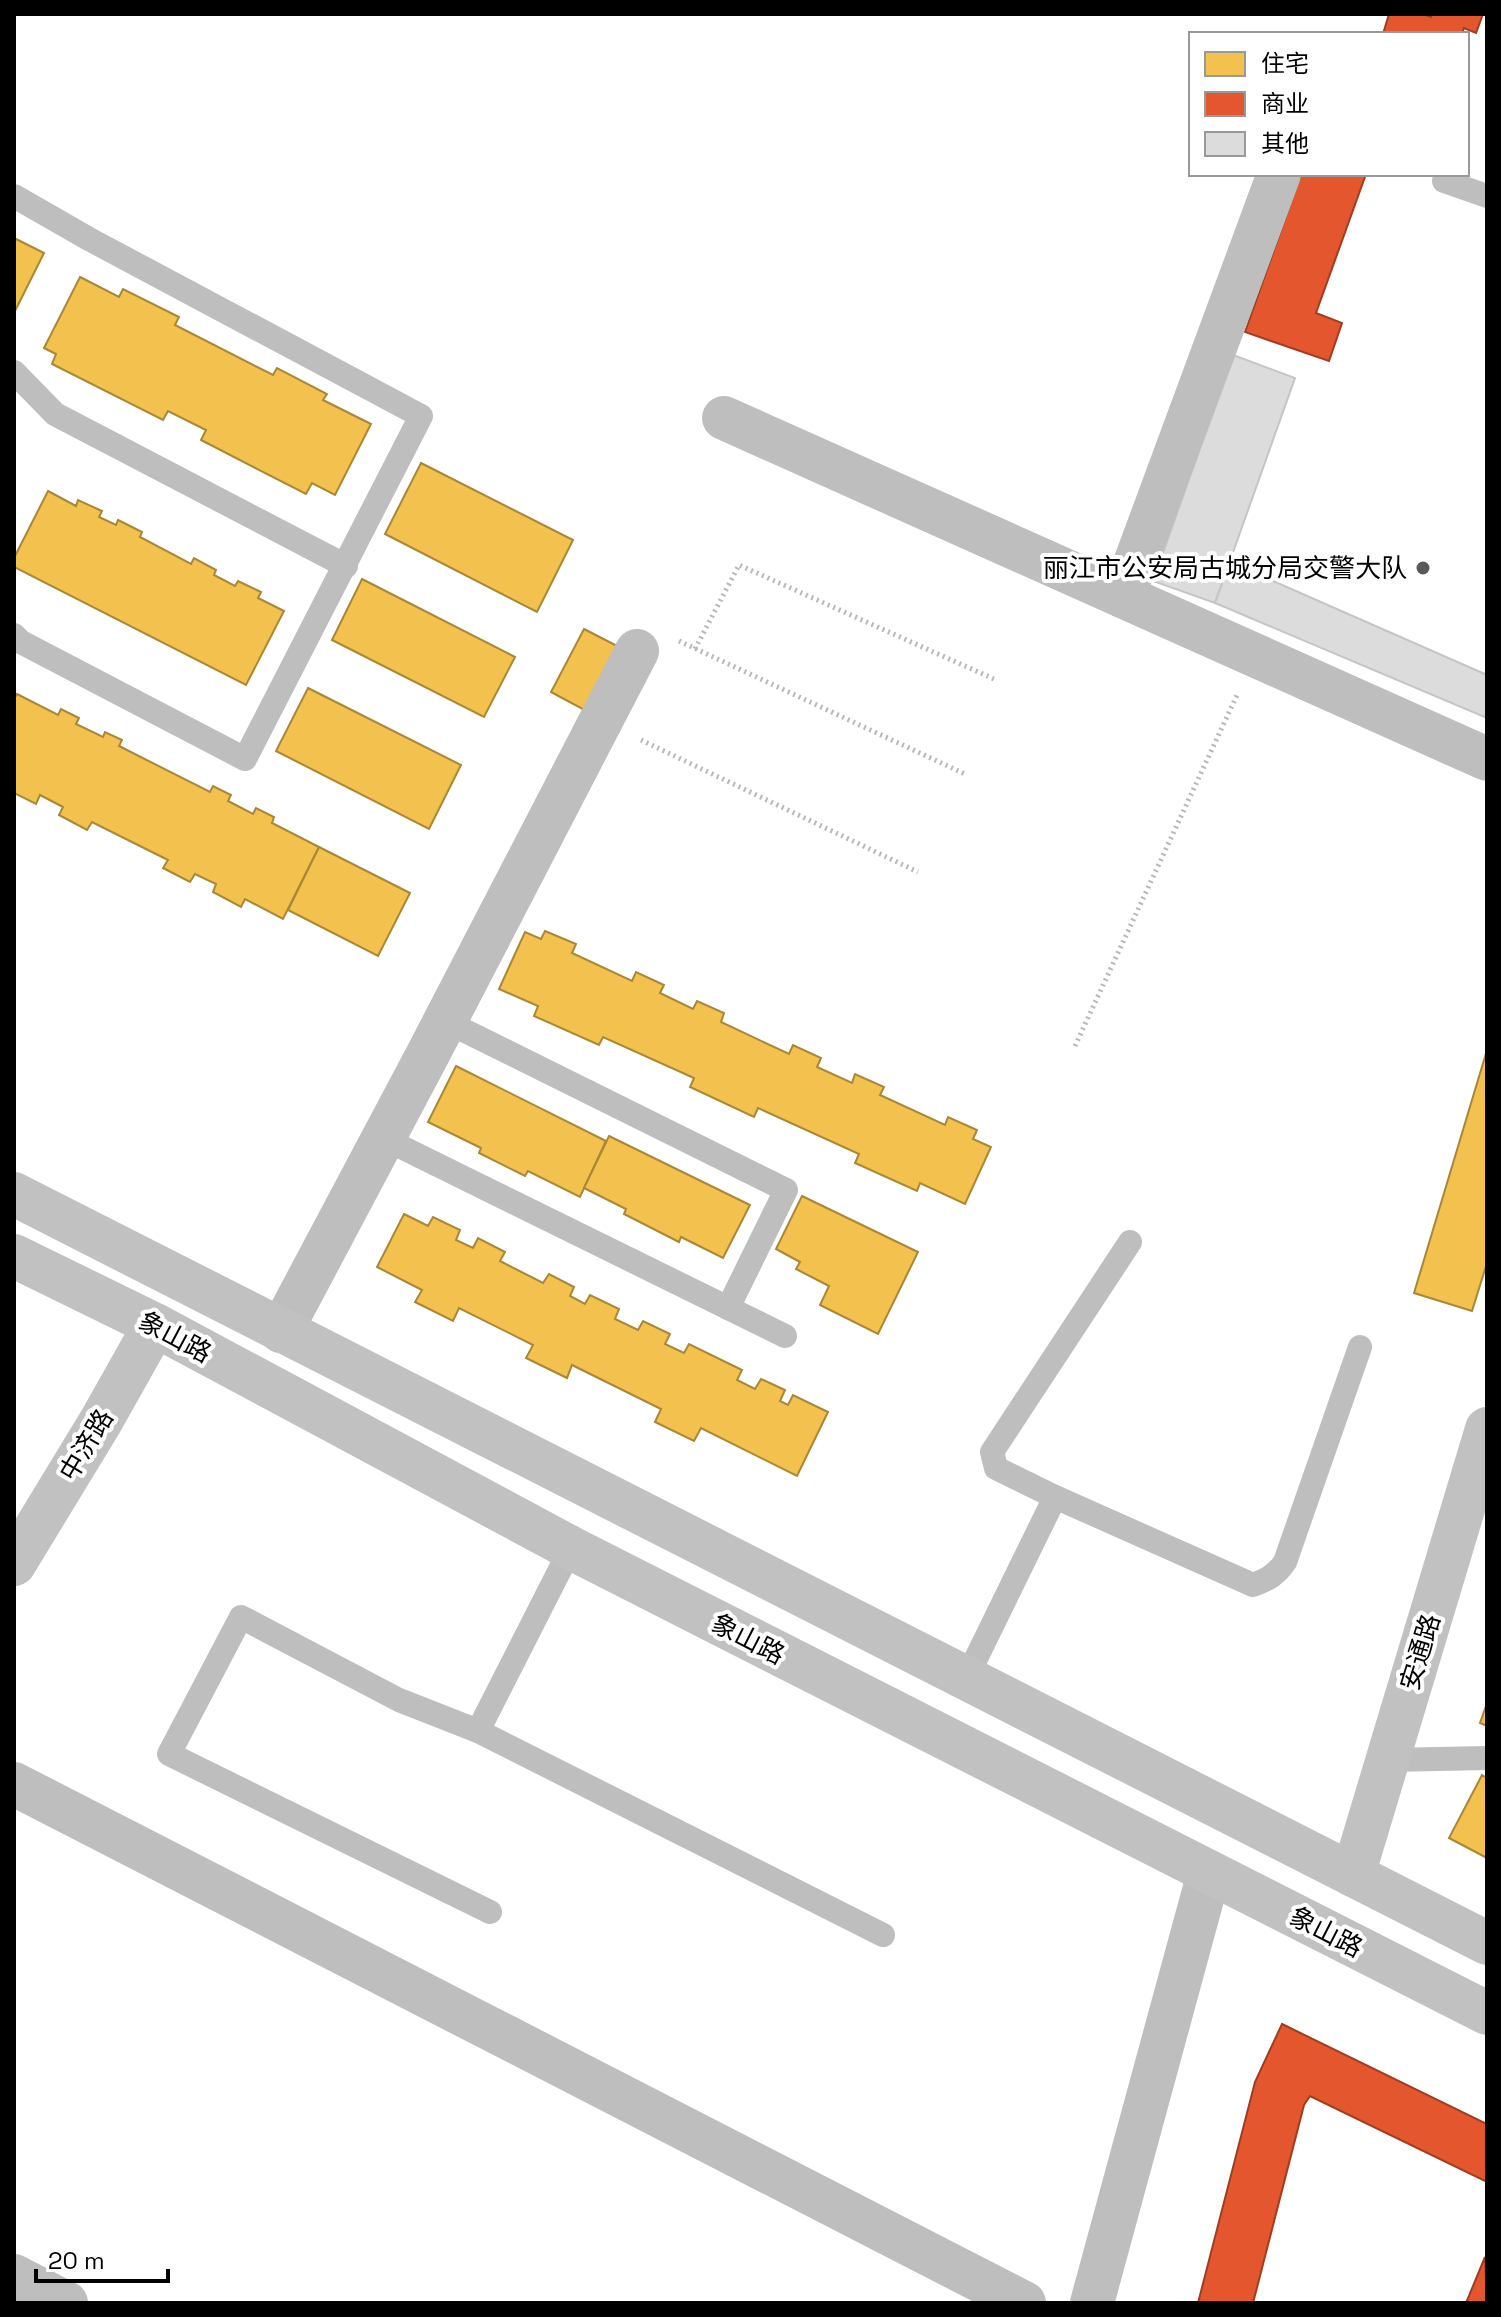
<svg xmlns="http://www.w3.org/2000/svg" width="1501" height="2317" viewBox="0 0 1501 2317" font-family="'Space Grotesk','Noto Sans SC',sans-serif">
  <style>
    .homes { fill: #f2c14e; stroke: #a98737; stroke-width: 2 }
    .shops { fill: #e4572e; stroke: #a03d20; stroke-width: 2 }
    .building { fill: #dcdcdc; stroke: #c5c5c5; stroke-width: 2 }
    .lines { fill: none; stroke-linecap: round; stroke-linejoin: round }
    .path { stroke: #b8b8b8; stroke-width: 5; stroke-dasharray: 2 4; stroke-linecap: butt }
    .lane { stroke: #bebebe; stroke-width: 24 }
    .street { stroke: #bebebe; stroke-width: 44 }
    .secondary { stroke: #c1c1c1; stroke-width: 44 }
    .poi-dot { fill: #595959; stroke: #fff; stroke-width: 3 }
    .labels { text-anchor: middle; stroke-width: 8; stroke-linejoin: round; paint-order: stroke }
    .poi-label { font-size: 26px; fill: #000; stroke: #fff; text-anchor: end }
    .street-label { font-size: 26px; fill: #000; stroke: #fff }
  </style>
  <rect width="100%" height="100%" fill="#fff"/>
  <g class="homes">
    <path d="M14,238L44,253L14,313Z"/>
    <path d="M80,277L119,297L123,289L179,317L175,325L273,375L277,368L327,394L323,400L371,424L335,495L312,483L306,494L201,440L206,430L168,411L163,420L52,364L56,354L44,348Z"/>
    <path d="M421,463L573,540L537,612L385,534Z"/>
    <path d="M48,491L76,506L78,500L102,511L99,517L116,525L118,520L142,532L140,537L191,564L194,558L216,570L214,575L235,586L238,581L261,592L258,598L284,611L246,685L14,567V558Z"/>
    <path d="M362,579L515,657L484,717L332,640Z"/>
    <path d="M584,629L621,648L588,712L551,692Z"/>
    <path d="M308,688L461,765L429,829L276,751Z"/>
    <path d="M17,694L58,715L61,709L79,718L76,724L103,737L105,732L122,740L119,746L210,792L213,786L231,795L228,801L253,814L256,808L274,817L272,823L319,847L283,919L245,899L241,907L213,892L216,884L195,874L190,882L163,868L168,860L92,822L87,830L59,815L63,807L40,795L36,804L14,793V699Z"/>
    <path d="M319,847L410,893L378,956L288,910Z"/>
    <path d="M545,931L576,944L572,953L632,981L636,972L664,985L660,993L693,1009L697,1001L724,1013L721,1022L789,1054L793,1045L821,1058L817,1067L852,1083L855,1074L884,1087L880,1095L945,1125L948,1117L977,1130L973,1139L991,1147L965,1204L920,1183L917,1191L855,1163L859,1154L758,1108L754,1117L690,1087L694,1078L603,1037L599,1045L534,1016L538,1006L499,989L525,932L541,939Z"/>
    <path d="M1487,1050V1263L1472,1311L1414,1293Z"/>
    <path d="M456,1066L606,1141L580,1197L528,1171L525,1176L479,1153L481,1148L428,1122Z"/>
    <path d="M609,1136L750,1205L723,1258L681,1237L679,1242L624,1214L626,1209L584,1188Z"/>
    <path d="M802,1196L918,1252L878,1334L820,1305L829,1286L796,1269L800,1262L776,1249Z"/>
    <path d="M404,1214L428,1226L433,1217L460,1230L456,1240L473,1248L478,1238L505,1252L500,1261L543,1283L549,1274L574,1287L570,1296L585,1304L590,1295L619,1309L615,1319L638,1330L643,1321L670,1334L665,1344L684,1353L689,1344L742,1370L737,1380L755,1389L761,1379L785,1390L780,1401L788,1405L793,1395L828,1412L797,1476L701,1428L694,1441L655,1422L661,1409L572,1365L567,1378L526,1358L533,1345L459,1308L453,1321L415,1302L422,1290L377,1267Z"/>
    <path d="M1487,1703V1726L1480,1723Z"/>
    <path d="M1482,1775L1487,1778V1858L1449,1838Z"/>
  </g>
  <g class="shops">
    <path d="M1389,14H1423L1431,17L1432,14H1483L1476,33L1464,28L1462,34H1383Z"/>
    <path d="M1301,174H1366L1316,313L1342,323L1329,361L1245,332Z"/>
    <path d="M1282,2024L1487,2124V2182L1310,2096L1304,2105L1253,2303H1198L1255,2082Z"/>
    <path d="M1485,2257L1487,2303H1466Z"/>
  </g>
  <g class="building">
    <path d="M1233,355L1295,378L1215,603L1153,581Z"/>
    <path d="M1230,562L1487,675V718L1215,603Z"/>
  </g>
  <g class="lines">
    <g class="path">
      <path d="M679,641L965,774"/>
      <path d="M695,649L739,565L994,679"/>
      <path d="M641,740L918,872"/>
      <path d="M1075,1046L1237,695"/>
    </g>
    <g class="lane">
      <path d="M1444,181L1487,196"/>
      <path d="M14,196L89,239L421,416L245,759L21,642L14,635"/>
      <path d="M14,372L55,414L346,566"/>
      <path d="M445,1021L786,1190L728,1308"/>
      <path d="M383,1138L785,1336"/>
      <path d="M1130,1242L992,1452L996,1468L1055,1497L1253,1585C1267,1580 1276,1575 1285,1562L1360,1347"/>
      <path d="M966,1679L1055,1497"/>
      <path d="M478,1731L571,1548"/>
      <path d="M1388,1760L1487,1758"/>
      <path d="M490,1912L169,1754L241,1617L399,1700L478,1731L883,1935"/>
    </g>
    <g class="street">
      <path d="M724,418L1487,759"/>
      <path d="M1123,596L1279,174"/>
      <path d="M281,1331L428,1054L637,651"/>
      <path d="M14,1784L1024,2303"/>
      <path d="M14,2276L66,2303"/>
      <path d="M1092,2303L1209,1873"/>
    </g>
    <g class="secondary">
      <path d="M14,1194L1487,1943"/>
      <path d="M14,1256L155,1325L571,1548L1487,2013"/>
      <path d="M14,1564L101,1421L155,1325"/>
      <path d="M1353,1875L1487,1429"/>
    </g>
  </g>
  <circle class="poi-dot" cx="1423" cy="568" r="8"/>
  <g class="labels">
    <g class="poi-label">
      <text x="1407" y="577">丽江市公安局古城分局交警大队</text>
    </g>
    <g class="street-label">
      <text transform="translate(175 1337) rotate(28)" y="9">象山路</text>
      <text transform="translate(86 1445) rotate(-59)" y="9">中济路</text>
      <text transform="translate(748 1639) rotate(27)" y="9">象山路</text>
      <text transform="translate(1420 1652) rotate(-73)" y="9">安通路</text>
      <text transform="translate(1326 1932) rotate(27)" y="9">象山路</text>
    </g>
  </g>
  <rect width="1501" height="2317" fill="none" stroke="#000000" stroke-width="32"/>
  <rect x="1189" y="32" width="280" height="144" fill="#ffffff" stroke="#999999" stroke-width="2"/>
  <rect x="1205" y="52" width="40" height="24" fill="#f2c14e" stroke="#999999" stroke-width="2"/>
  <text x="1261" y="72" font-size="24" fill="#000000">住宅</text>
  <rect x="1205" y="92" width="40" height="24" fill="#e4572e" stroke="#999999" stroke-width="2"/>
  <text x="1261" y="112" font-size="24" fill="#000000">商业</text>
  <rect x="1205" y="132" width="40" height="24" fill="#dcdcdc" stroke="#999999" stroke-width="2"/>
  <text x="1261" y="152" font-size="24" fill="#000000">其他</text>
  <path d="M36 2269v12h132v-12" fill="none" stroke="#000000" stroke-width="4"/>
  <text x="48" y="2269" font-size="24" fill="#000000" stroke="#ffffff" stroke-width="6" paint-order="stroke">20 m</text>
</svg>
